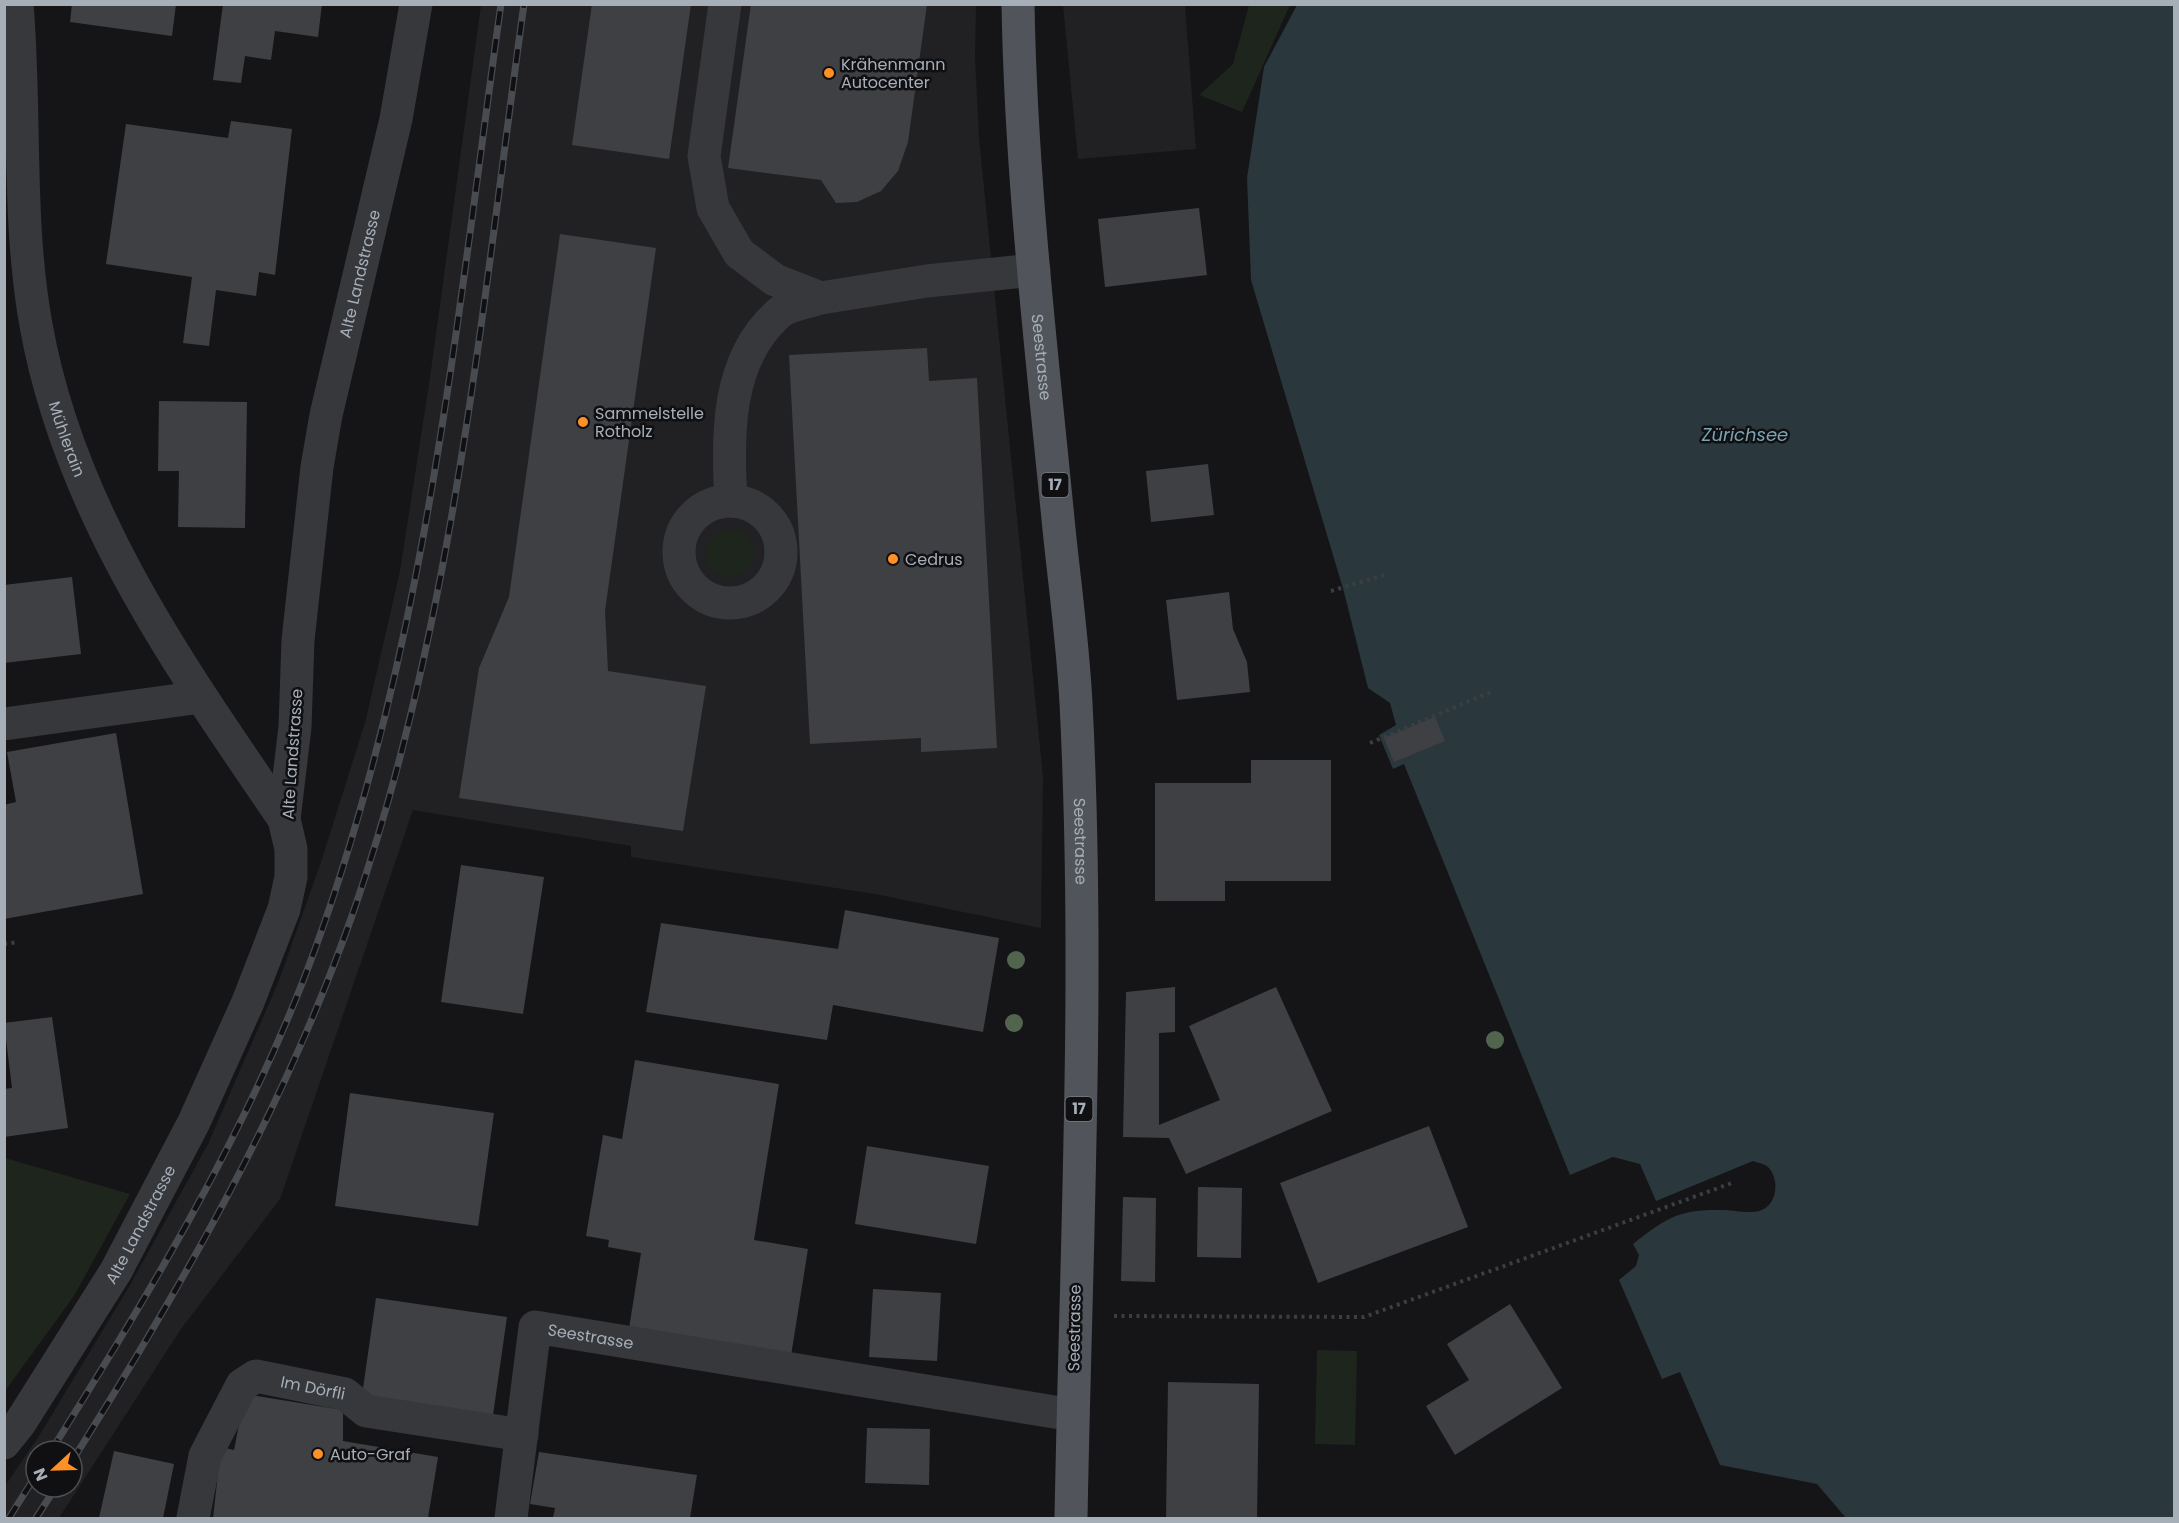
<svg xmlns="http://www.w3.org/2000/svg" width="2179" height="1523" viewBox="0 0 2179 1523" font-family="Poppins,sans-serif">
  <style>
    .built { fill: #212124; fill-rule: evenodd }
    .green { fill: #1d251d }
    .water { fill: #2a373c }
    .building { fill: #3f4044 }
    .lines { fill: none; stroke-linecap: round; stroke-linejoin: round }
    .path { stroke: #3b3f43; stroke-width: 4; stroke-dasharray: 3 4.5; stroke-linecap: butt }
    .minor { stroke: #36383c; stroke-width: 33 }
    .major { stroke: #51555b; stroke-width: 33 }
    .rail-casing { stroke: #484c51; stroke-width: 7 }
    .rail { stroke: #101012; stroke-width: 4.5; stroke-dasharray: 14; stroke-linecap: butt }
    .tree { fill: #50644e }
    .poi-dot { fill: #fe9126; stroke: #101012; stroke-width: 2 }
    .labels { text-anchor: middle; stroke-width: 5; stroke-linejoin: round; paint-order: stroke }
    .shield { fill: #101012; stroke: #797f86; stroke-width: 1.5 }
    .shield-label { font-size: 15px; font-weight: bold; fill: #a6aeb8 }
    .poi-label { font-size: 16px; fill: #a6aeb8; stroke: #101012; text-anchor: start }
    .street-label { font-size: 16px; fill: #a6aeb8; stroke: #101012 }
    .water-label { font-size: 18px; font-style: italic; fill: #7aa4b5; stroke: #101012 }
  </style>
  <rect width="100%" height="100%" fill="#151517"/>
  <g class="built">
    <path d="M481,5H976L975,57L979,138L1043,777L1041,928L875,894L631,857V846L413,810L280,1199L181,1329L59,1518H5V1486L39,1436L130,1285L208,1144L278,983L321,862L365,723L400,571L430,378ZM36,1451H72V1487H36Z"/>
    <path d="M1063,5H1185L1196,149L1078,159Z"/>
  </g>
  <g class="green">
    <path d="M1249,5H1290L1242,112L1199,95L1233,64Z"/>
    <circle cx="730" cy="553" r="24"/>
    <path d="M5,1158L130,1194L74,1296L5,1391Z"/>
    <path d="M1317,1350L1357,1351L1355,1445L1315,1444Z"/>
  </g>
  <path class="water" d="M1297,5H2174V1518H1846L1817,1484L1720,1465L1680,1372L1662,1379L1619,1280L1636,1266L1639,1255L1633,1244C1666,1218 1679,1209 1722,1210C1733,1210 1749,1214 1759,1211C1777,1206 1780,1181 1769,1168C1766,1164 1758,1163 1753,1161L1656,1201L1640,1164L1613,1157L1570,1175L1404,764L1393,769L1379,735L1396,725L1390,703L1368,688L1344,592L1251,280L1247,178L1264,67Z"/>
  <g class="building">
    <path d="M72,4H176L172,36L70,22Z"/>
    <path d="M223,4H322L318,37L275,31L271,60L245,56L241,83L213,80Z"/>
    <path d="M592,4H691L669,159L572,145Z"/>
    <path d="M751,4H927L908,142L898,171L881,191L857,202L836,203L821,180L728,168Z"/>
    <path d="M231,121L292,129L275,275L259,272L256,296L216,290L209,346L183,343L192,277L106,264L126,124L228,138Z"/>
    <path d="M1199,208L1207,275L1105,287L1098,219Z"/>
    <path d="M560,234L656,248L605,611L608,671L706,686L683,831L459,798L479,668L509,597Z"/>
    <path d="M927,348L929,381L977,378L997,748L921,752V738L810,744L789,355Z"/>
    <path d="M159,401L247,402L245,528L178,527L179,471H158Z"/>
    <path d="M1208,464L1214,515L1151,522L1146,471Z"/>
    <path d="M72,577L81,654L4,663V585Z"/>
    <path d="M1229,592L1233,629L1247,662L1250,692L1177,700L1166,600Z"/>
    <path d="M1435,717L1445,741L1394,762L1384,738Z"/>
    <path d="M116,733L143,894L4,919V805L16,802L7,752Z"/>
    <path d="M1251,760H1331V881H1225V901H1155V783H1251Z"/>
    <path d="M461,865L544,877L523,1014L441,1002Z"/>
    <path d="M845,910L999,938L983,1032L833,1005L827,1040L646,1012L661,923L838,949Z"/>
    <path d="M1175,987V1032L1159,1033V1125L1220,1100L1189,1026L1276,987L1332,1111L1186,1174L1169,1138L1123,1137L1126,992Z"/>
    <path d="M52,1017L68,1128L4,1137V1089L12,1088L4,1023Z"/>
    <path d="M635,1060L779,1084L754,1240L808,1249L790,1362L628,1335L641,1253L608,1247L609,1240L586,1236L603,1135L622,1139Z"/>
    <path d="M350,1093L494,1113L478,1226L335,1206Z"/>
    <path d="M1429,1126L1468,1227L1318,1283L1280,1183Z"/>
    <path d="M867,1146L989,1166L976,1244L855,1224Z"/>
    <path d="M1198,1187L1242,1188L1241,1258L1197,1257Z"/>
    <path d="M1123,1197L1156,1198L1155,1282L1121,1281Z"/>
    <path d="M873,1289L941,1293L937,1361L869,1357Z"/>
    <path d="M376,1298L507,1317L492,1422L361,1402Z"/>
    <path d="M1510,1304L1562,1388L1455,1455L1426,1406L1469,1380L1447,1344Z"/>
    <path d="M1168,1382L1259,1384L1257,1518H1166Z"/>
    <path d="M245,1394L343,1410V1441L438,1457L428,1518H213L221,1447L234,1450Z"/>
    <path d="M867,1428L930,1429L929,1485L865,1483Z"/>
    <path d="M114,1451L174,1464L163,1518H99Z"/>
    <path d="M539,1452L697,1475L690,1518H553L555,1508L530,1504Z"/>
  </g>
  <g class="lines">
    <g class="path">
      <path d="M1331,591L1384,575"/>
      <path d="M1370,743L1491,692"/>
      <path d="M4,944L18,942"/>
      <path d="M1114,1316L1364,1317L1732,1183"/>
    </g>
    <g class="minor">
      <path id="s1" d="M17,4C26,111 17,220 36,325C69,511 180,667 284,819"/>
      <path d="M725,4L704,156L713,208L739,253L775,280L821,298L927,281L1034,270"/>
      <path d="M731,501C727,437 726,360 778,314C787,305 808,302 821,298"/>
      <circle cx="730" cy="552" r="51"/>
      <path d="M4,724L201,697"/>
      <path id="s2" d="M4,1443L20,1423L116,1271L194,1122L248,1002L284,909L291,877V849L284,819L295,727L298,640L317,467L326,415L396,119L416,4"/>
      <path id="s3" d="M193,1518L205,1456L242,1385L256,1376L345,1394L366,1411L522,1435"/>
      <path id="s4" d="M511,1518L535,1327L1073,1415"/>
    </g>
    <path class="major" id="s5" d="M1018,4C1021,180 1042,354 1059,529C1065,587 1073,645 1076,703C1090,974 1076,1247 1071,1518"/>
    <g class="rail-casing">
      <g id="rail">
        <path d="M51,1451C146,1299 240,1144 305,976C424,665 455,332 501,4"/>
        <path d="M72,1461C182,1286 286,1106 354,910C454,622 482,305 524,4"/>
        <path d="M9,1518L36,1475"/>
        <path d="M36,1518L56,1487"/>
      </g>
    </g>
    <use href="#rail" class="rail"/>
  </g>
  <g class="tree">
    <circle cx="1016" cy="960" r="9"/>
    <circle cx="1014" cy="1023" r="9"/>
    <circle cx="1495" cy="1040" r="9"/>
  </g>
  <g class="poi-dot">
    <circle cx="829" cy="73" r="6"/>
    <circle cx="583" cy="422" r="6"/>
    <circle cx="893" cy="559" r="6"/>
    <circle cx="318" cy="1454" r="6"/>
  </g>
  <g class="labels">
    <g class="shield">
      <rect x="1041.5" y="473" width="27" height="24" rx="4.5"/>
      <rect x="1065.5" y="1097" width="27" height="24" rx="4.5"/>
    </g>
    <g class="shield-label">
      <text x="1055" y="490">17</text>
      <text x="1079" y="1114">17</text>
    </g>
    <g class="poi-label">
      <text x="841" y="70">Krähenmann<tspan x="841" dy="18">Autocenter</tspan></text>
      <text x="595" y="419">Sammelstelle<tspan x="595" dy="18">Rotholz</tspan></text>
      <text x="905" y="565">Cedrus</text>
      <text x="330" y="1460">Auto-Graf</text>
    </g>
    <g class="street-label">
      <text dy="6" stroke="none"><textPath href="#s2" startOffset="1248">Alte Landstrasse</textPath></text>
      <text dy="6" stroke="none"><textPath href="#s5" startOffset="354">Seestrasse</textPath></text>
      <text dy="6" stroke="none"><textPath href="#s1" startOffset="440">Mühlerain</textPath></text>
      <text transform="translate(292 754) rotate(-86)" y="6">Alte Landstrasse</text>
      <text dy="6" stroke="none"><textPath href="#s5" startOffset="840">Seestrasse</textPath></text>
      <text dy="6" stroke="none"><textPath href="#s2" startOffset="258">Alte Landstrasse</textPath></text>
      <text transform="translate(1074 1328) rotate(-89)" y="6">Seestrasse</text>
      <text dy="6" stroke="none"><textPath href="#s4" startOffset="249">Seestrasse</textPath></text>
      <text dy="6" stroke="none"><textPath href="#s3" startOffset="218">Im Dörfli</textPath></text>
    </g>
    <g class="water-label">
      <text x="1745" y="441">Zürichsee</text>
    </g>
  </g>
  <rect width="2179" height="1523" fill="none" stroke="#a6aeb8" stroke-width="12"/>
  <g transform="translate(54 1469) rotate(248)"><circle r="28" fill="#101012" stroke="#4c4f54" stroke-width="1.5"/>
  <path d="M0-4.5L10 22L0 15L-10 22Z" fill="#fe9126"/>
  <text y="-9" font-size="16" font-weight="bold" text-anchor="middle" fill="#a6aeb8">N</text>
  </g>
</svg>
